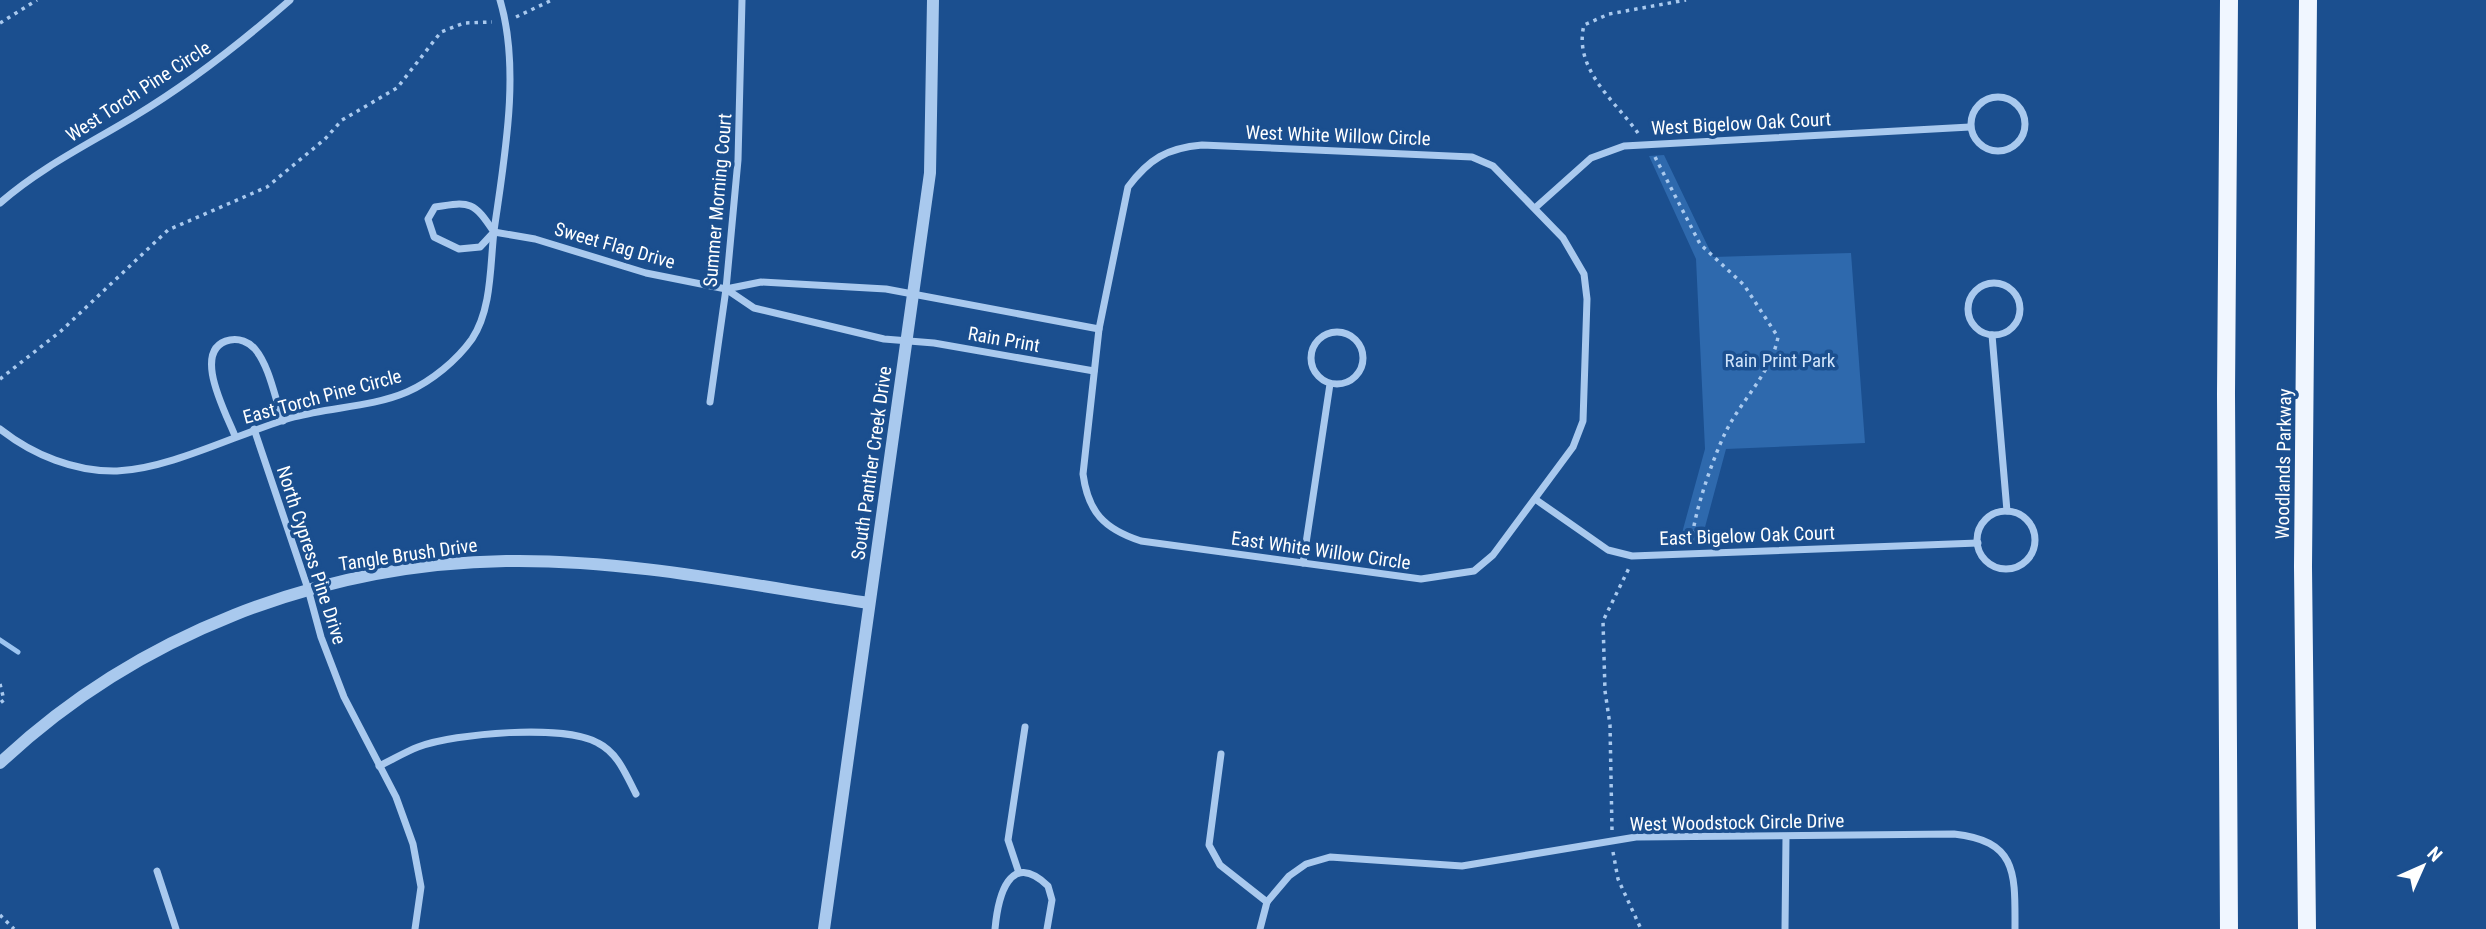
<svg xmlns="http://www.w3.org/2000/svg" width="2486" height="929" viewBox="0 0 2486 929" font-family="'Roboto Condensed',sans-serif">
  <style>
    .green { fill: #2e69ad }
    .lines { fill: none; stroke-linecap: round; stroke-linejoin: round }
    .stream { stroke: #9cc4f0; stroke-width: 5 }
    .path { stroke: #a9c9ee; stroke-width: 3.5; stroke-dasharray: 3.5 5; stroke-linecap: butt }
    .minor { stroke: #a9c9ee; stroke-width: 7 }
    .tertiary { stroke: #a9c9ee; stroke-width: 12 }
    .primary { stroke: #f0f6ff; stroke-width: 18 }
    .labels { text-anchor: middle; stroke-width: 7; stroke-linejoin: round; paint-order: stroke }
    .street-label { font-size: 19px; fill: #fff; stroke: #1b4f8f }
    .park-label { font-size: 19px; fill: #cfe3fa; stroke: #1b4f8f }
  </style>
  <rect width="100%" height="100%" fill="#1b4f8f"/>
  <path class="green" d="M1664,155L1713,257L1851,253L1865,443L1726,449L1701,542L1679,544L1705,449L1696,259L1649,156Z"/>
  <g class="lines">
    <path class="stream" d="M0,640L18,652"/>
    <g class="path">
      <path d="M516,17L552,0"/>
      <path d="M0,23L37,0"/>
      <path d="M1638,133C1615,101 1573,69 1584,25L1609,14L1686,0"/>
      <path d="M1655,157L1700,244L1744,285L1778,337C1772,369 1747,395 1731,422C1717,445 1693,514 1692,541"/>
      <path d="M0,379L61,331L168,230L267,187L325,139L342,120L397,88L441,32L464,23L492,22"/>
      <path d="M0,684L4,700L0,703"/>
      <path d="M1612,830L1610,725L1605,691L1603,621L1629,568"/>
      <path d="M1613,852L1618,879L1641,929"/>
      <path d="M0,915L14,929"/>
    </g>
    <g class="minor">
      <circle cx="1998" cy="124" r="27"/>
      <path d="M1202,145L1472,157L1493,166L1563,238L1584,274L1587,299L1583,421L1573,447L1493,555L1474,571L1421,579L1141,541C1104,529 1088,512 1083,474L1099,329L1128,187C1149,159 1167,148 1202,145Z"/>
      <path d="M0,203C41,167 89,144 135,116C190,83 242,42 290,0"/>
      <path d="M1535,208L1591,158L1624,146L1970,127"/>
      <path d="M494,232L480,247L459,249L434,237L428,219L435,207C471,201 474,202 494,232L535,239L646,273L726,289L761,282L886,289L1099,329"/>
      <circle cx="1994" cy="309" r="26"/>
      <path d="M726,289L754,308L884,339L934,343L1094,371"/>
      <circle cx="1337" cy="358" r="26"/>
      <path d="M1992,335L2007,511"/>
      <path d="M710,402L726,289L738,160L742,0"/>
      <path d="M0,429C33,455 75,472 117,471C171,469 241,432 294,417C331,407 372,407 407,392C432,381 457,360 472,339C492,309 490,265 494,231C504,160 521,70 500,0"/>
      <path d="M254,429L308,589L321,637L344,697L396,797L413,844L421,887L415,929"/>
      <path d="M235,436C226,413 190,348 230,340C239,338 249,342 255,349C270,367 275,399 283,421"/>
      <path d="M1535,499L1608,550L1632,556L1978,543"/>
      <circle cx="2006" cy="540" r="29"/>
      <path d="M1303,563L1330,384"/>
      <path d="M1221,754L1209,845L1220,865L1267,902"/>
      <path d="M379,766C392,760 405,752 418,747C455,733 564,724 598,743C618,753 626,775 636,794"/>
      <path d="M157,871L176,929"/>
      <path d="M1019,873L1008,840L1025,727"/>
      <path d="M995,929C998,897 1009,849 1048,886L1052,900L1047,929"/>
      <path d="M1260,929L1267,902L1289,876L1306,864L1330,857L1462,866L1636,837L1954,834C2018,841 2015,874 2015,929"/>
      <path d="M1785,929L1786,837"/>
    </g>
    <g class="tertiary">
      <path d="M0,763C136,635 319,564 506,561C627,559 749,585 869,603"/>
      <path d="M824,929L930,173L933,0"/>
    </g>
    <g class="primary">
      <path d="M2229,929L2226,394L2229,0"/>
      <path d="M2307,929L2303,567L2308,0"/>
    </g>
  </g>
  <g class="labels">
    <g class="street-label">
      <text transform="translate(138 91) rotate(-33)" y="7">West Torch Pine Circle</text>
      <text transform="translate(1741 123) rotate(-3)" y="7">West Bigelow Oak Court</text>
      <text transform="translate(1338 135) rotate(2)" y="7">West White Willow Circle</text>
      <text transform="translate(717 200) rotate(-85)" y="7">Summer Morning Court</text>
      <text transform="translate(615 245) rotate(16)" y="7">Sweet Flag Drive</text>
      <text transform="translate(1004 339) rotate(10)" y="7">Rain Print</text>
      <text transform="translate(322 396) rotate(-15)" y="7">East Torch Pine Circle</text>
      <text transform="translate(871 463) rotate(-82)" y="7">South Panther Creek Drive</text>
      <text transform="translate(2283 464) rotate(-89)" y="7">Woodlands Parkway</text>
      <text transform="translate(1747 535) rotate(-2)" y="7">East Bigelow Oak Court</text>
      <text transform="translate(1321 550) rotate(8)" y="7">East White Willow Circle</text>
      <text transform="translate(408 554) rotate(-8)" y="7">Tangle Brush Drive</text>
      <text transform="translate(312 555) rotate(72)" y="7">North Cypress Pine Drive</text>
      <text transform="translate(1737 822) rotate(-1)" y="7">West Woodstock Circle Drive</text>
    </g>
    <g class="park-label">
      <text x="1780" y="367">Rain Print Park</text>
    </g>
  </g>
  <g transform="translate(2423 866) rotate(45)" stroke="#1b4f8f" stroke-width="5" paint-order="stroke">
  <path d="M0-5L12 26L0 18L-12 26Z" fill="#ffffff"/>
  <text y="-10" font-size="19" font-weight="bold" text-anchor="middle" fill="#ffffff">N</text>
  </g>
</svg>
